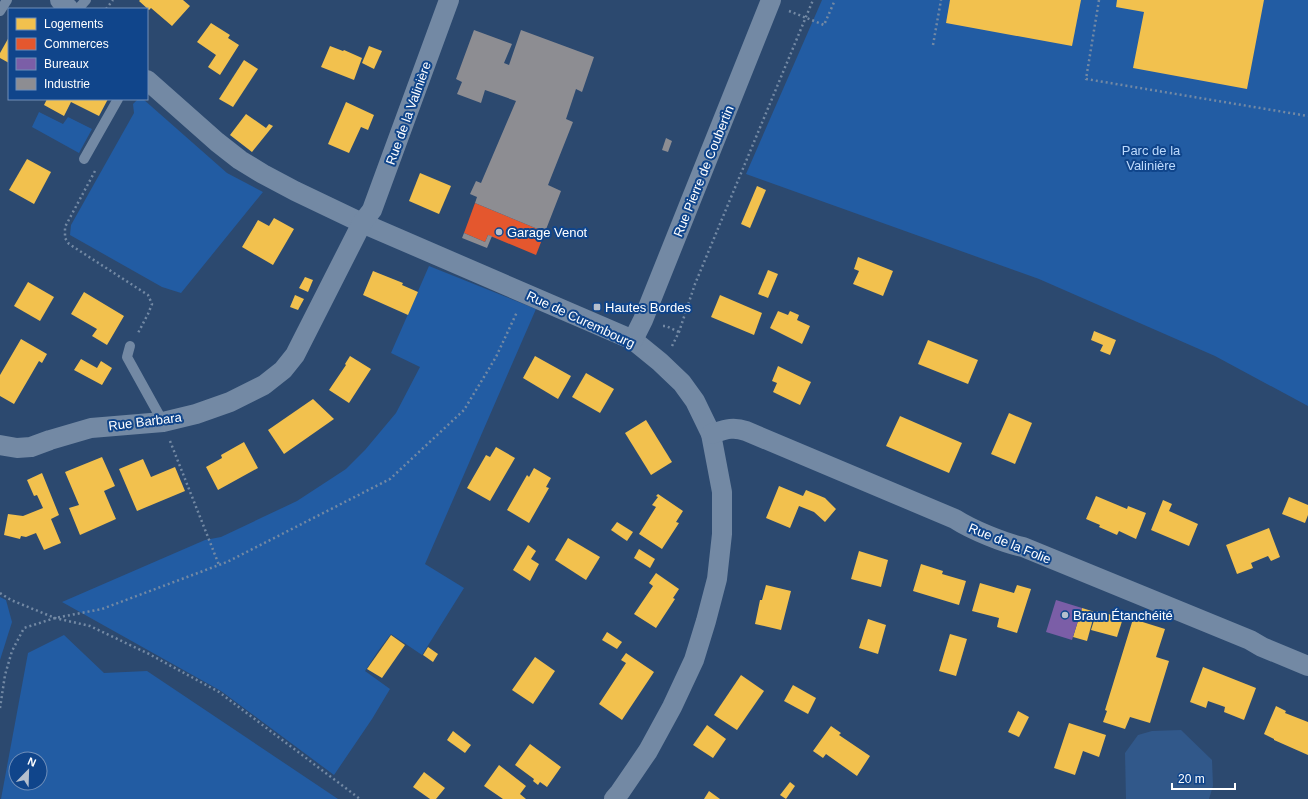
<svg xmlns="http://www.w3.org/2000/svg" width="1308" height="799" viewBox="0 0 1308 799" font-family="Arial,sans-serif">
  <style>
    .green { fill: #225ca3; fill-rule: evenodd }
    .water { fill: #31588a }
    .homes { fill: #f2c14e }
    .shops { fill: #e4572e }
    .offices { fill: #7b5ea7 }
    .industry { fill: #8d8d92 }
    .lines { fill: none; stroke-linecap: round; stroke-linejoin: round }
    .path { stroke: #7389a4; stroke-width: 2.5; stroke-dasharray: 2 3; stroke-linecap: butt }
    .service { stroke: #7389a4; stroke-width: 10 }
    .minor { stroke: #7389a4; stroke-width: 20 }
    .poi-dot { fill: #b5bfcd; stroke: #10458b; stroke-width: 1.5 }
    .labels { text-anchor: middle; stroke-width: 4; stroke-linejoin: round; paint-order: stroke }
    .street-label { font-size: 13px; fill: #fff; stroke: #10458b }
    .park-label { font-size: 13px; fill: #bddafd; stroke: #10458b }
    .poi-label { font-size: 13px; fill: #fff; stroke: #10458b; text-anchor: start }
  </style>
  <rect width="100%" height="100%" fill="#2c496f"/>
  <g class="green">
    <path d="M822,0H1308V406L1215,356L1039,279L746,174Z"/>
    <path d="M138,99H143L227,173L263,192L181,293L162,287L70,235L71,225L134,113L133,104Z"/>
    <path d="M39,112L63,124L68,117L92,129L79,153L32,127Z"/>
    <path d="M429,266L536,309L425,564L464,588L422,655L391,634L378,651L365,671L390,689L372,719L334,775L221,691L62,602L205,540L221,537L297,501L346,469L365,450L396,413L420,367L391,353Z"/>
    <path d="M0,597L6,600L12,622L0,660Z"/>
    <path d="M64,635L104,673L147,671L338,799H1L28,653ZM16,759H40V783H16Z"/>
  </g>
  <path class="water" d="M1181,730L1212,760L1213,786L1209,799H1126L1125,753L1138,735L1152,731Z"/>
  <g class="homes">
    <path d="M140,0H183L190,6L172,26L151,8L149,10L139,1Z"/>
    <path d="M950,0H1081L1072,46L946,23Z"/>
    <path d="M1117,0H1264L1247,89L1133,68L1144,12L1116,7Z"/>
    <path d="M211,23L230,35L228,38L239,45L220,75L208,67L216,55L197,42Z"/>
    <path d="M9,37V63L0,58V53Z"/>
    <path d="M330,46L343,51L344,50L362,58L354,80L321,67Z"/>
    <path d="M369,46L382,51L374,69L362,63Z"/>
    <path d="M244,60L258,69L233,107L219,99Z"/>
    <path d="M47,99H108L99,116L71,102L64,116L44,105Z"/>
    <path d="M346,102L374,115L368,130L361,127L349,153L328,144Z"/>
    <path d="M246,114L266,128L269,124L273,126L252,152L230,135Z"/>
    <path d="M27,159L51,172L34,204L9,190Z"/>
    <path d="M420,173L451,186L439,214L409,201Z"/>
    <path d="M757,186L766,190L750,228L741,224Z"/>
    <path d="M274,218L294,229L273,265L242,247L258,220L269,226Z"/>
    <path d="M858,257L893,271L883,296L853,284L859,271L854,269Z"/>
    <path d="M768,270L778,274L768,298L758,294Z"/>
    <path d="M373,271L403,283L402,285L418,292L408,315L363,295Z"/>
    <path d="M305,277L313,280L308,292L299,288Z"/>
    <path d="M28,282L54,297L40,321L14,306Z"/>
    <path d="M84,292L124,316L107,345L92,336L97,329L71,314Z"/>
    <path d="M295,295L304,299L298,310L290,307Z"/>
    <path d="M720,295L762,313L754,335L711,317Z"/>
    <path d="M778,311L788,315L790,311L799,315L797,320L810,326L802,344L770,328Z"/>
    <path d="M1094,331L1116,340L1110,355L1100,351L1103,345L1091,340Z"/>
    <path d="M21,339L47,354L42,363L39,361L14,404L0,396V375Z"/>
    <path d="M928,340L978,360L968,384L918,364Z"/>
    <path d="M350,356L371,369L349,403L329,390L346,365L345,364Z"/>
    <path d="M535,356L571,376L558,399L523,378Z"/>
    <path d="M81,359L97,368L101,361L112,368L102,385L74,370Z"/>
    <path d="M778,366L811,382L800,405L773,392L777,383L772,381Z"/>
    <path d="M586,373L614,389L600,413L572,397Z"/>
    <path d="M313,399L334,419L284,454L268,430Z"/>
    <path d="M1009,413L1032,423L1015,464L991,454Z"/>
    <path d="M900,416L962,443L949,473L886,446Z"/>
    <path d="M646,420L672,462L651,475L625,433Z"/>
    <path d="M244,442L258,468L218,490L206,467L222,458L221,455Z"/>
    <path d="M496,447L515,458L490,501L467,488L486,455L490,457Z"/>
    <path d="M102,457L115,486L104,491L116,519L80,535L69,508L79,505L65,472Z"/>
    <path d="M143,459L151,477L175,467L185,491L137,511L119,469Z"/>
    <path d="M534,468L551,478L546,487L549,488L529,523L507,510L527,475L529,477Z"/>
    <path d="M42,473L59,515L51,519L61,543L44,550L36,533L26,537L21,536L20,539L4,535L8,514L23,516L43,508L37,495L34,496L27,480Z"/>
    <path d="M779,486L803,496L806,490L825,498L836,509L825,522L814,512L799,506L790,528L766,518Z"/>
    <path d="M658,494L683,511L676,522L679,523L662,549L639,534L656,507L652,505L658,497L656,496Z"/>
    <path d="M1096,496L1127,509L1128,506L1146,513L1136,539L1119,531L1117,535L1099,527L1100,525L1086,519Z"/>
    <path d="M1289,497L1308,505V515L1305,523L1282,514Z"/>
    <path d="M1163,500L1172,504L1169,511L1198,524L1189,546L1151,530Z"/>
    <path d="M617,522L633,532L627,541L611,530Z"/>
    <path d="M1269,528L1280,557L1271,561L1268,556L1251,563L1253,568L1237,574L1226,545Z"/>
    <path d="M568,538L600,557L586,580L555,560Z"/>
    <path d="M528,545L536,551L531,559L539,564L530,581L513,570Z"/>
    <path d="M639,549L655,559L650,568L634,558Z"/>
    <path d="M859,551L888,560L881,587L851,579Z"/>
    <path d="M921,564L943,571L942,574L966,581L959,605L913,591Z"/>
    <path d="M656,573L679,589L673,598L675,599L656,628L634,614L653,586L649,583Z"/>
    <path d="M980,583L1014,593L1017,585L1031,589L1017,633L997,627L999,618L972,611Z"/>
    <path d="M766,585L791,591L781,630L755,624L760,600H762Z"/>
    <path d="M1082,608L1095,612L1087,641L1073,637Z"/>
    <path d="M1097,611L1123,618L1117,637L1091,630Z"/>
    <path d="M868,619L886,625L878,654L859,648Z"/>
    <path d="M1133,619L1165,629L1156,657L1169,661L1150,723L1130,717L1125,729L1103,722L1107,711L1105,710Z"/>
    <path d="M607,632L622,642L617,649L602,640Z"/>
    <path d="M950,634L967,639L956,676L939,671Z"/>
    <path d="M391,635L405,645L382,678L367,669Z"/>
    <path d="M428,647L438,654L433,662L423,655Z"/>
    <path d="M626,653L654,672L622,720L599,704L626,663L621,660Z"/>
    <path d="M535,657L555,671L533,704L512,690Z"/>
    <path d="M1203,667L1256,688L1244,720L1224,712L1225,707L1208,701L1206,708L1190,702Z"/>
    <path d="M741,675L764,691L737,730L714,715Z"/>
    <path d="M793,685L816,698L808,714L784,701Z"/>
    <path d="M1276,706L1286,711L1285,713L1308,722V755L1274,740V739L1264,734Z"/>
    <path d="M1018,711L1029,717L1019,737L1008,732Z"/>
    <path d="M1069,723L1106,735L1099,757L1083,751L1075,775L1054,768Z"/>
    <path d="M707,725L726,739L713,758L693,745Z"/>
    <path d="M831,726L841,733L839,735L870,756L857,776L826,754L823,758L813,751Z"/>
    <path d="M453,731L471,745L465,753L447,740Z"/>
    <path d="M530,744L561,767L547,787L540,782L538,785L533,781L534,779L515,765Z"/>
    <path d="M499,765L526,786L520,794L526,799H503L484,786Z"/>
    <path d="M424,772L445,788L436,799H430L413,787Z"/>
    <path d="M790,782L795,786L786,799L780,795Z"/>
    <path d="M709,791L720,799H704Z"/>
  </g>
  <path class="shops" d="M475,203L545,232L536,255L488,235L485,242L464,233Z"/>
  <path class="offices" d="M1056,600L1082,608L1072,640L1046,632Z"/>
  <g class="industry">
    <path d="M474,30L512,44L504,63L509,65L521,30L594,57L582,92L576,89L566,119L573,122L548,185L561,191L545,232L475,203L477,197L470,194L476,181L481,183L516,101L485,90L481,103L457,94L462,82L456,79Z"/>
    <path d="M666,138L672,141L668,152L662,150Z"/>
    <path d="M464,233L485,242L488,235L492,236L487,248L462,238Z"/>
  </g>
  <g class="lines">
    <g class="path">
      <path d="M1099,0L1086,79L1308,116"/>
      <path d="M106,9L113,0"/>
      <path d="M789,11L824,25L835,0"/>
      <path d="M933,45L941,0"/>
      <path d="M95,171L65,227V238L69,244L148,295L152,304L148,314L138,333"/>
      <path d="M663,326H666L679,332"/>
      <path d="M672,346L679,332L695,284L813,0"/>
      <path d="M170,441L219,565"/>
      <path d="M0,593L11,600L55,618L90,626L149,654L219,692L360,799"/>
      <path d="M0,708L5,675L12,651L24,628L55,618L102,609L227,562L390,479L464,410L496,357L517,312"/>
    </g>
    <g class="service">
      <path d="M78,9L86,0"/>
      <path d="M0,11L7,0"/>
      <path d="M84,159L118,99"/>
      <path d="M130,346L127,357L163,422"/>
    </g>
    <g class="minor">
      <path d="M60,0L69,9"/>
      <path d="M147,80L217,142L240,160L263,174L295,191L362,223L633,340L660,362L682,383L695,401L711,434L722,492V534L717,579L706,621L694,660L672,707L648,751L620,792L614,799"/>
      <path d="M633,340L643,320L771,0"/>
      <path d="M711,434C724,430 732,426 746,431L955,519C972,530 1004,543 1023,547L1250,640L1262,647L1308,666"/>
      <path d="M0,445L17,448L31,447L50,440L91,428L163,422L196,414L230,402L264,385L283,370L295,355L362,223L372,210L449,0"/>
    </g>
  </g>
  <g class="poi-dot">
    <circle cx="499" cy="232" r="4"/>
    <rect x="593" y="303" width="8" height="8" rx="2"/>
    <circle cx="1065" cy="615" r="4"/>
  </g>
  <g class="labels">
    <g class="street-label">
      <text transform="translate(408 113) rotate(-70)" y="5">Rue de la Valinière</text>
      <text transform="translate(703 171) rotate(-68)" y="5">Rue Pierre de Coubertin</text>
      <text transform="translate(581 319) rotate(25)" y="5">Rue de Curembourg</text>
      <text transform="translate(145 421) rotate(-7)" y="5">Rue Barbara</text>
      <text transform="translate(1010 543) rotate(22)" y="5">Rue de la Folie</text>
    </g>
    <g class="park-label">
      <text x="1151" y="155">Parc de la<tspan x="1151" dy="15">Valinière</tspan></text>
    </g>
    <g class="poi-label">
      <text x="507" y="237">Garage Venot</text>
      <text x="605" y="312">Hautes Bordes</text>
      <text x="1073" y="620">Braun Étanchéité</text>
    </g>
  </g>
  <rect x="8" y="8" width="140" height="92" fill="#10458b" stroke="#708fb9"/>
  <rect x="16" y="18" width="20" height="12" fill="#f2c14e" stroke="#708fb9"/>
  <text x="44" y="28" font-size="12" fill="#ffffff">Logements</text>
  <rect x="16" y="38" width="20" height="12" fill="#e4572e" stroke="#708fb9"/>
  <text x="44" y="48" font-size="12" fill="#ffffff">Commerces</text>
  <rect x="16" y="58" width="20" height="12" fill="#7b5ea7" stroke="#708fb9"/>
  <text x="44" y="68" font-size="12" fill="#ffffff">Bureaux</text>
  <rect x="16" y="78" width="20" height="12" fill="#8d8d92" stroke="#708fb9"/>
  <text x="44" y="88" font-size="12" fill="#ffffff">Industrie</text>
  <g transform="translate(28 771) rotate(23)"><circle r="19" fill="#10458b" stroke="#708fb9"/>
  <path d="M0-3L7 15L0 10L-7 15Z" fill="#b5bfcd"/>
  <text y="-6" font-size="11" font-weight="bold" text-anchor="middle" fill="#ffffff">N</text>
  </g>
  <path d="M1172 783v6h63v-6" fill="none" stroke="#ffffff" stroke-width="2"/>
  <text x="1178" y="783" font-size="12" fill="#ffffff" stroke="#10458b" stroke-width="3" paint-order="stroke">20 m</text>
</svg>
